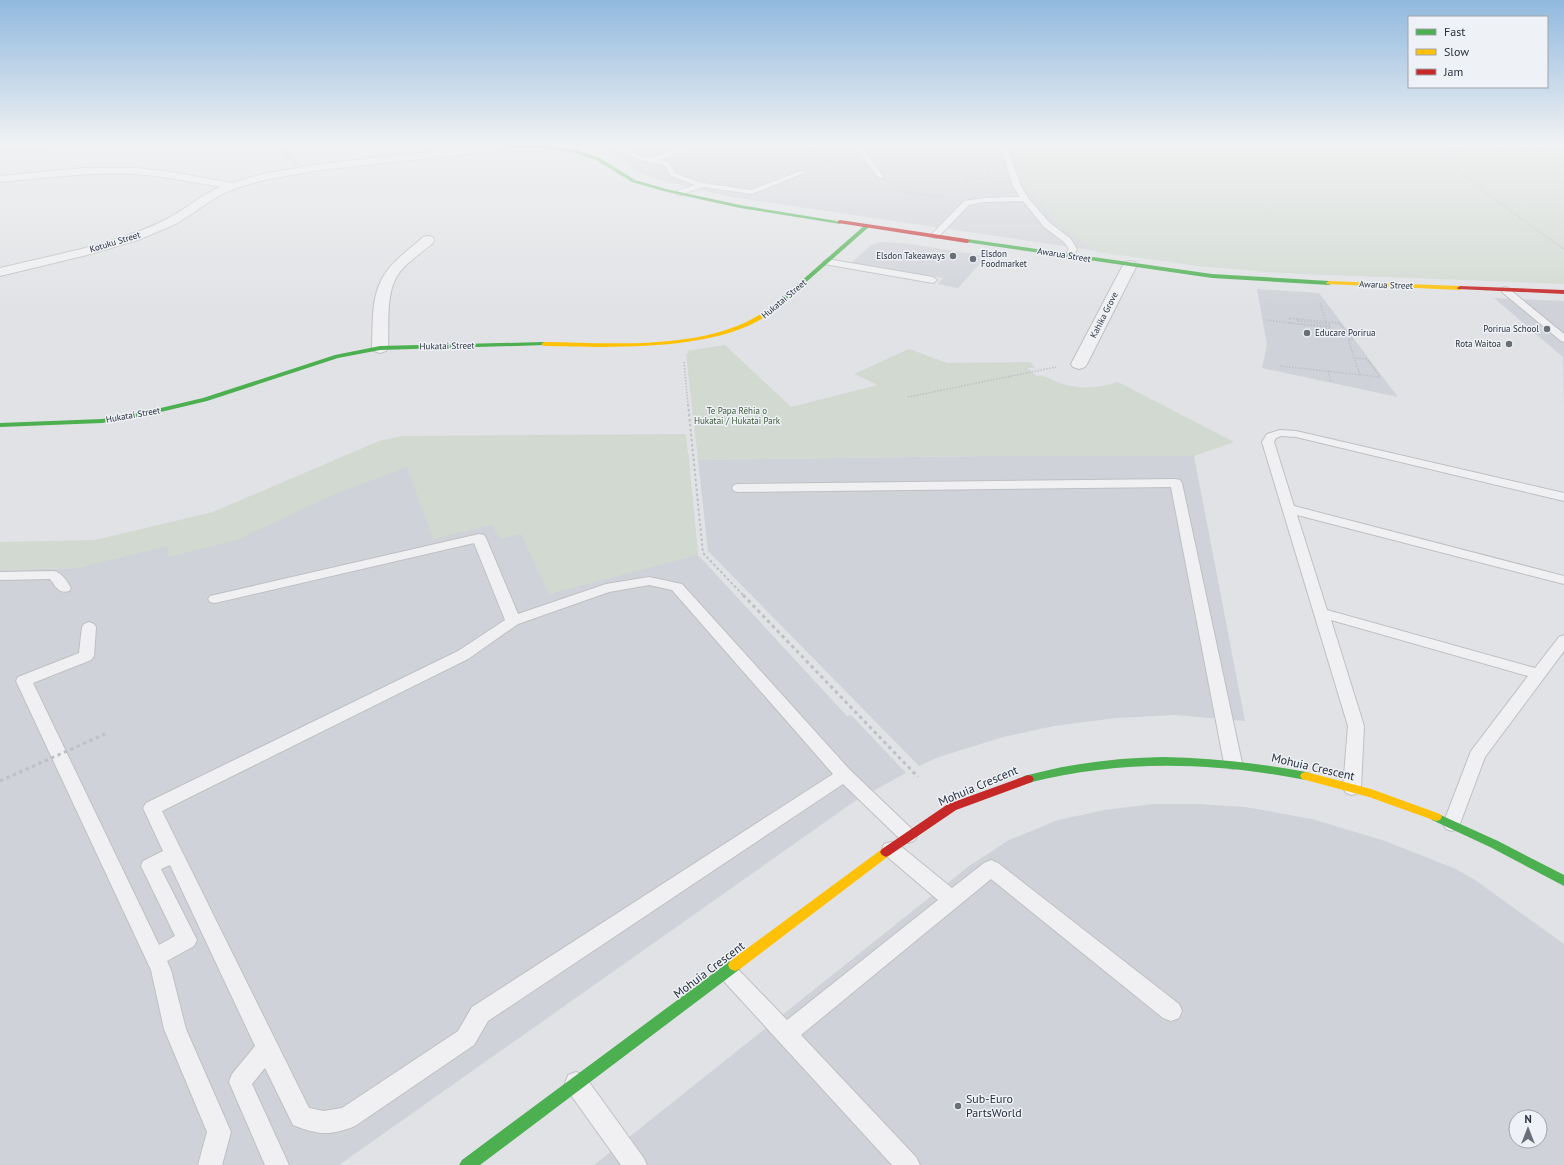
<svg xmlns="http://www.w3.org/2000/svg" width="1564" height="1165" viewBox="0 0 1564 1165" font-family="'PT Sans',sans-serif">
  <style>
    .built { fill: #cfd2d8; fill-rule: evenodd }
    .green { fill: #d1d9d1 }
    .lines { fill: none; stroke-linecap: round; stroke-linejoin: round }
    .lane-casing { stroke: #bec0c3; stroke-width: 2 }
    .street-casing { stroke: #bec0c3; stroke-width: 2 }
    .path-far2 { stroke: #bec1c4; stroke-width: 1.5; stroke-dasharray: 1.5 1.5; stroke-linecap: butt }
    .path-far1 { stroke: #bec1c4; stroke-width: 2; stroke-dasharray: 2.5 2.5; stroke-linecap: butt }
    .path { stroke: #bec1c4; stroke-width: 3; stroke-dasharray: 3.5 3.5; stroke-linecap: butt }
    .lane { fill: #f0f0f2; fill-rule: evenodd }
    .street { fill: #f0f0f2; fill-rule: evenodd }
    .fast { fill: #4caf50; fill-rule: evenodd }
    .slow { fill: #ffc107; fill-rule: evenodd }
    .jam { fill: #c62828; fill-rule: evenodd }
    .path-bridge { stroke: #bec1c4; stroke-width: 3; stroke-dasharray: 3.5 3.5; stroke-linecap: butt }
    .poi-dot { fill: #686f78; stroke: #eef1f5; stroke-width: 1.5 }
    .labels { text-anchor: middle; stroke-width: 3; stroke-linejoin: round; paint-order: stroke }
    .far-street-label { font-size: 9px; fill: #28313e; stroke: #eef1f5 }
    .far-poi-label { font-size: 9px; fill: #28313e; stroke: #eef1f5; text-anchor: end }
    .far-park-label { font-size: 9px; fill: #3d5936; stroke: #eef1f5 }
    .near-street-label { font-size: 12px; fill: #28313e; stroke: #eef1f5 }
    .near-poi-label { font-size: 12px; fill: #28313e; stroke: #eef1f5; text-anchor: start }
  </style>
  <rect width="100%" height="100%" fill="#e0e2e5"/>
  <g class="built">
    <path d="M576,144H1421L1564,283L1304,274L1173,262L731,197L659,180L639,173L617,157L603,150Z"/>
    <path d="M879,242L903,243L987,256L958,288L938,284L943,278L851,263L871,245Z"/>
    <path d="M1257,289L1319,293L1398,397L1262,368L1267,345Z"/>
    <path d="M1494,298L1564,301V406L1563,357Z"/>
    <path d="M688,452L698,555L847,716L851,715L906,773L855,801L339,1165H0V570L78,568L390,461Z"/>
    <path d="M989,456H1194L1245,721L1175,715L1116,718L1054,726L1003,737L939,757L919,766L708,551L698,460Z"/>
    <path d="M1153,804H1199L1245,807L1312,819L1385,841L1456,869L1475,880L1564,944V1165H594L969,866L1009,840L1058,820L1105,810ZM1516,1117H1540V1141H1516Z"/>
  </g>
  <g class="green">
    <path d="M0,144H102L36,152H0Z"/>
    <path d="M228,144H289L285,147L300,164L291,166L278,149L224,146Z"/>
    <path d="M1009,144H1564V284L1266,272L1199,266L1097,252L1063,228L1032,193H1027Z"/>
    <path d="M725,345L791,407L878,385L854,374L909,349L947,363L1030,362L1035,368H1027L1037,376C1045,374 1055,382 1063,384C1082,390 1100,388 1118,382L1234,442L1194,456H976L698,460L686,354L690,352L686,351Z"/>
    <path d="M686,434L698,555L549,594L521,534L500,539L492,525L433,539L407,467L333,495L237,540L168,557V546L78,568L0,570V542L95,540L213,512L379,441L402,436Z"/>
  </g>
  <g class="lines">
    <g class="lane-casing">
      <g id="lane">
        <path d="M604,144C621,144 634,156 650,158L692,145H696V147L659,160L669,162L676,174L702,183L751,190L801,171L806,172L752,194L703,187L680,195H677V191L695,185L671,176L664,165L640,160Z"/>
        <path d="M852,144H859L883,176V178H879Z"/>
        <path d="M1000,144H1006L1021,186L1028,198L1050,223L1070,238L1077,249L1072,258L1069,259L1065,256L1069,249L1064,242L1044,227L1023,201L984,202L969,205L937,238H934L930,236L964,201L984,198L1020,197L1013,186Z"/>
        <path d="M827,259L933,277L937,280L933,283L824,264L823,262Z"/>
        <path d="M1505,287L1508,288L1564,334V342L1561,341L1502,292L1501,290L1502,288Z"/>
        <path d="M1280,430L1296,431L1564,493V501L1296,437L1281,436L1276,438L1274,442L1294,506L1564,576V584L1297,515L1327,610L1535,668L1559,637L1564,635V651L1485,757L1458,829L1452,831L1446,829L1443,824L1471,751L1528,676L1331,620L1364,726L1361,788L1358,793L1352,795L1346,793L1343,788L1348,726L1262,442L1267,434Z"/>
        <path d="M1176,479L1180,480L1182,483L1242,763L1239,767L1233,769L1227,767L1224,763L1171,487L738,492L734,491L732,488L734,485L738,484Z"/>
        <path d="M479,534L484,535L486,538L518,614L606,584L649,577L682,584L850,770L914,831L917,836L914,841L908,843L902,841L843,784L488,1021L474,1045L355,1126C331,1136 317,1135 293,1125L265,1068L252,1084L289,1165H265L229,1082L232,1074L255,1046L170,865L161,869L197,940L194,946L167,961L171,970L186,1029L231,1132L222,1165H198L207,1132L164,1029L151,970L16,681L18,677L79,653L82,627L84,624L89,622L94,624L96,627L94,656L91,660L33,683L159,945L175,936L141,866L143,861L163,851L143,808L146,803L458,651L505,620L474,543L215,603L210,602L208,599L210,596ZM649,585L672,590L833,774L472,1007L458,1031L342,1108L324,1111L309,1108L162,811L468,659L518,624L609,592Z"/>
        <path d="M54,571C62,573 67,581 71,588L69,591C59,594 56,587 50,579L0,580V572Z"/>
        <path d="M891,842L898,844L952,888L984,863L991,860L998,863L1179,1004L1182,1011L1179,1018L1171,1021L1163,1018L991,879L801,1035L916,1157L920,1165H892L720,977L717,971L720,965L727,962L734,965L787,1020L938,900L884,854L882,849L884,844Z"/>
        <path d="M576,1072L584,1075L643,1157L647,1165H621L568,1091L565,1083L568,1075Z"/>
      </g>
    </g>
    <g class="street-casing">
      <g id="street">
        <path d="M501,144H508L511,147L506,150L320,170L264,180L236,188L220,195L176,224L138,240L87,255L0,276V268C56,254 116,245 167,219C186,209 201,195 220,187C192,182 163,176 135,174C90,172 45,178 0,182V176L84,168H135L171,172L232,183L262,174L320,164Z"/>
        <path d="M428,236L433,237L434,240L433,243C420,254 402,265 395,280C386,298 389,328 388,348L386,351L380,353L374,351L372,348C373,327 371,300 381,281C389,263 409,250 423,237Z"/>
        <path d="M1130,261L1135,262L1137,265L1087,364L1085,367L1079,369L1073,367L1071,364L1123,265L1125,262Z"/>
      </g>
    </g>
    <g class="path-far2">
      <path d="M797,144L815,148L826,144"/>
      <path d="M1564,149L1471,147L1456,149L1451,153V159L1458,170L1484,192L1564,249"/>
      <path d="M802,153L815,148"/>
      <path d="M821,163L843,159"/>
      <path d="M990,169L986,171L991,177"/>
      <path d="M967,183L964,178H991"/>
      <path d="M898,185L902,187L904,192L944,197"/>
      <path d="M1320,303L1326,321"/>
      <path d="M1297,319V321L1329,324L1330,326L1298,324L1330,328"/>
      <path d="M1267,320L1298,324"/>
      <path d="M1290,323L1289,318L1339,323L1352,339H1348L1360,375"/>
      <path d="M684,362L688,405"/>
      <path d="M1280,366L1380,377L1367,359L1354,358"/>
      <path d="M1328,371L1331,382"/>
      <path d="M908,397L1056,367"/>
    </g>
    <path class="path-far1" d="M688,404L703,553L744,596"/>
    <path class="path" d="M743,595L918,777"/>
    <use href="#lane" class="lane"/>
    <use href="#street" class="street"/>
    <g class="fast">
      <path d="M506,146H541L576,150L600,158L635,180L666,189L740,205L843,222L840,224L740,208L663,191L632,182L596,160L575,153L541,148H505Z"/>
      <path d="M865,225L870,226L779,306H775V304Z"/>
      <path d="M967,239L1212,274L1329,281L1332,283L1329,285L1212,278L965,242V240Z"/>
      <path d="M544,342L546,343V345L380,350L338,358L207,401L148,415L102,423L0,427V423L102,419L148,411L203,398L335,355L380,346Z"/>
      <path d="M1163,757C1211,758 1258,763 1306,772L1310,773L1312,776L1310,779L1306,780C1212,762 1122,759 1028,783L1024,782L1022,779L1024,776L1028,775C1073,763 1117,758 1163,757Z"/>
      <path d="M1436,813L1498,841L1564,875V886L1490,847L1432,820L1430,817L1432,814Z"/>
      <path d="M735,959L740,961L742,965L740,969L480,1165H459L462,1160L730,961Z"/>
    </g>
    <g class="slow">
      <path d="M1329,281L1460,286L1463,288L1460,290L1327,284L1326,283Z"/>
      <path d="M775,304L780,305C731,354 609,347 544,346L541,344L544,342C608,343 694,350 752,319C760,315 767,309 775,304Z"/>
      <path d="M1306,772L1371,789L1440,814L1442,817L1440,820L1436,821L1369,797L1302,779L1300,776L1302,773Z"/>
      <path d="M886,847L890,849L892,852L890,855L740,969L735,971L730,969L728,965L730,961L882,849Z"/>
    </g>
    <g class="jam">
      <path d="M840,220L967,239L970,241L967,243L838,223V221Z"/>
      <path d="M1460,286L1564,290V294L1458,289L1457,288Z"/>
      <path d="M1028,775L1032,776L1034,779L1032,782L956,810L890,855L886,857L882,855L880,852L882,849L948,804Z"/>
    </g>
    <path class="path-bridge" d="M0,781L105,734"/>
  </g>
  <linearGradient id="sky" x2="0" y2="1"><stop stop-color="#91b9de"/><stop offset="0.47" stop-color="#f1f2f3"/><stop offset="1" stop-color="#f1f2f3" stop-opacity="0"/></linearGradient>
  <rect width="1564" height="308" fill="url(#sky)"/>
  <g class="poi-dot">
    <circle cx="953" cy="256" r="4"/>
    <circle cx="973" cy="259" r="4"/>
    <circle cx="1547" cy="329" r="4"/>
    <circle cx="1307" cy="333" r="4"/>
    <circle cx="1509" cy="344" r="4"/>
    <circle cx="958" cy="1106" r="4"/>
  </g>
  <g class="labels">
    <g class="far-street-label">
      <text transform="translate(115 242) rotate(-17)" y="3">Kotuku Street</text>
      <text transform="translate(1064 255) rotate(9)" y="3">Awarua Street</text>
      <text transform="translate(1386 285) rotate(2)" y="3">Awarua Street</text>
      <text transform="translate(784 299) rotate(-40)" y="3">Hukatai Street</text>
      <text transform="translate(1104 315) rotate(-63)" y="3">Kahika Grove</text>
      <text transform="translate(447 346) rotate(-1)" y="3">Hukatai Street</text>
      <text transform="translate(133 415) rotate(-10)" y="3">Hukatai Street</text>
    </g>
    <g class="far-poi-label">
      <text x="981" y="257" text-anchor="start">Elsdon<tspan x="981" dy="10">Foodmarket</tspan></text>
      <text x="945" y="259">Elsdon Takeaways</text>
      <text x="1539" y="332">Porirua School</text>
      <text x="1315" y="336" text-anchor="start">Educare Porirua</text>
      <text x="1501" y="347">Rota Waitoa</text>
    </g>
    <g class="far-park-label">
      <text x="737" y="414">Te Papa Rēhia o<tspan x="737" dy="10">Hukatai / Hukatai Park</tspan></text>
    </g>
    <g class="near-street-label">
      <text transform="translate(1313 767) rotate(13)" y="4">Mohuia Crescent</text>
      <text transform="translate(978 786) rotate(-23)" y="4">Mohuia Crescent</text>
      <text transform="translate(709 970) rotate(-37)" y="4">Mohuia Crescent</text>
    </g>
    <g class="near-poi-label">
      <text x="966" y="1103">Sub-Euro<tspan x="966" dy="14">PartsWorld</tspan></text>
    </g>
  </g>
  <rect x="1408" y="16" width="140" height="72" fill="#eef1f5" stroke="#9fa4ac"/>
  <rect x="1416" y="29" width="20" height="6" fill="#4caf50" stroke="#9fa4ac"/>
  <text x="1444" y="36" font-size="12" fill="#28313e">Fast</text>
  <rect x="1416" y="49" width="20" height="6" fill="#ffc107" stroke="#9fa4ac"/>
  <text x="1444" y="56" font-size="12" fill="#28313e">Slow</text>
  <rect x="1416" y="69" width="20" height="6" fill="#c62828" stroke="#9fa4ac"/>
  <text x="1444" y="76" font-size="12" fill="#28313e">Jam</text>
  <g transform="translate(1528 1129)"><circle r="19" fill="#eef1f5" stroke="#9fa4ac"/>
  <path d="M0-3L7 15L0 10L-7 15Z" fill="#686f78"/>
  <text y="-6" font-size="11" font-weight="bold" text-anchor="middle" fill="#28313e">N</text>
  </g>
</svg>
